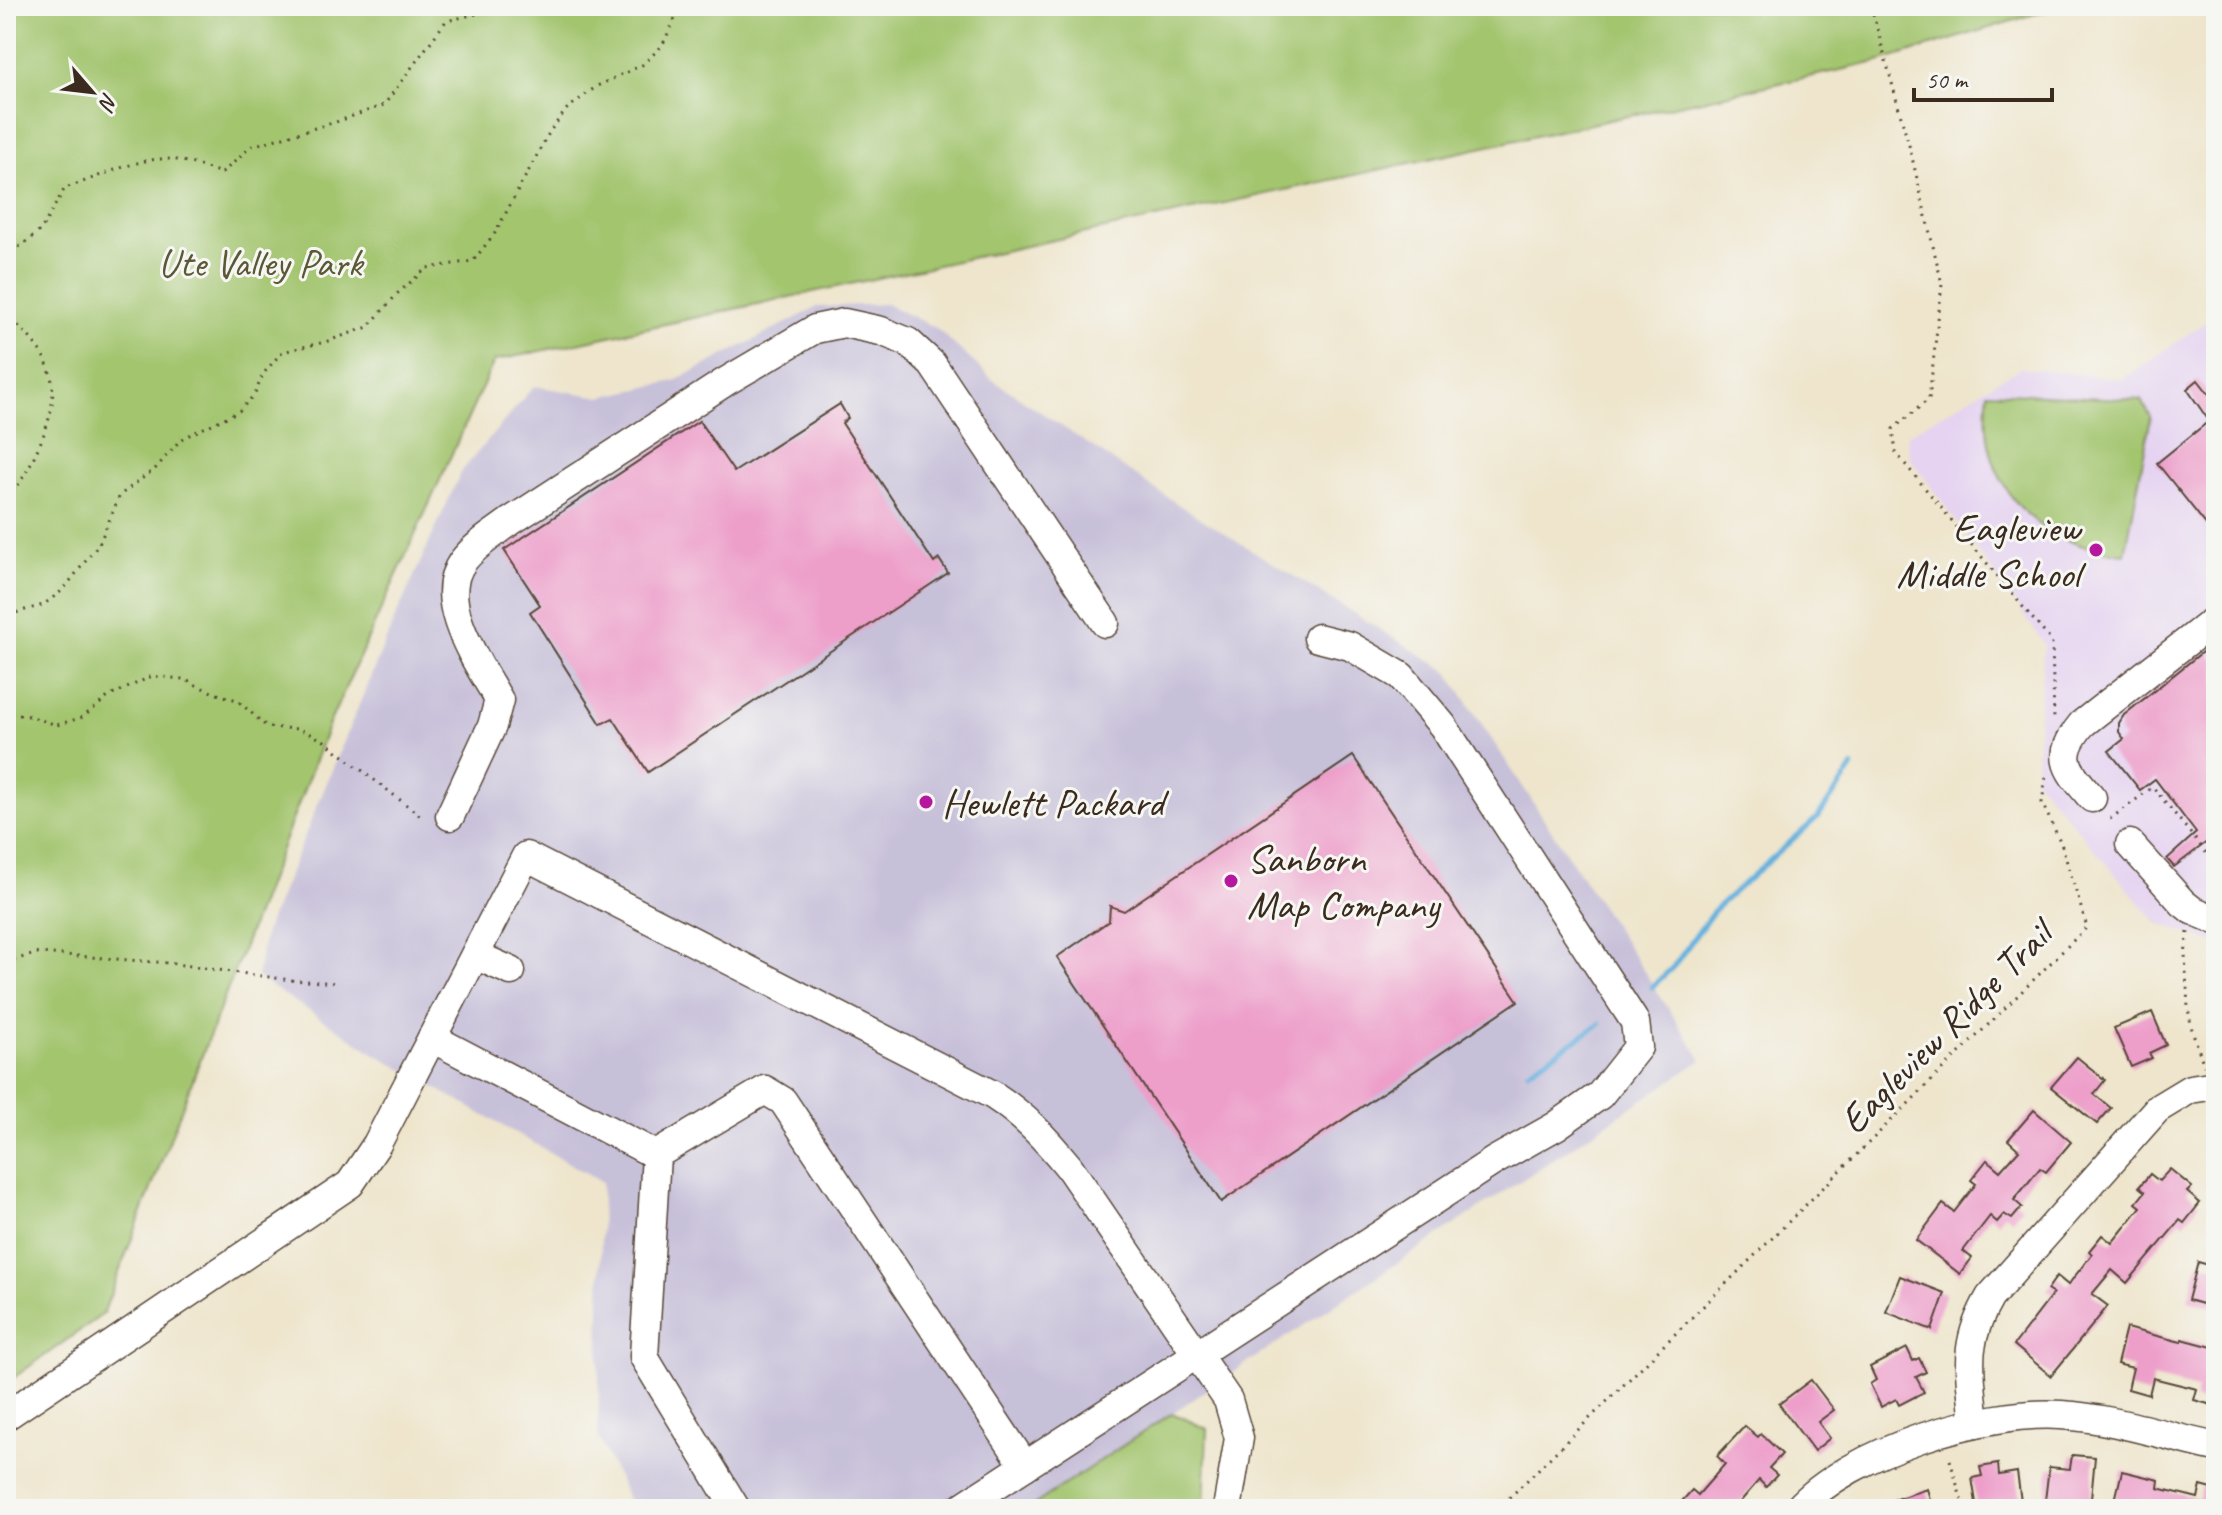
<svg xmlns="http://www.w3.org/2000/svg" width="2222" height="1515" viewBox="0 0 2222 1515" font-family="Caveat,sans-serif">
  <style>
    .built { fill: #e5d3f1 }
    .industrial { fill: #c7c0d9 }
    .green { fill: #a3c56e; stroke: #6f7846; stroke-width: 2 }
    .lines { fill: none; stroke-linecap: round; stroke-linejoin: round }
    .stream { stroke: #65b1de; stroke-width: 5 }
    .building { fill: #ed9fca }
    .minor-casing { stroke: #564638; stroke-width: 31 }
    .path { stroke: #564638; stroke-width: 3; stroke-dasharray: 2 6; stroke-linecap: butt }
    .minor { stroke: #fff; stroke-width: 28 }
    .poi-dot { fill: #b5179e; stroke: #f6f6f2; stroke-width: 3 }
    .labels { text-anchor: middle; stroke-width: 6; stroke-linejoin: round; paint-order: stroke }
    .park-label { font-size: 40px; fill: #5a5836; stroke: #f6f6f2 }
    .poi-label { font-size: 40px; fill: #3b2a1e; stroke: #f6f6f2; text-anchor: start }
    .street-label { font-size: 40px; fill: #3b2a1e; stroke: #f6f6f2 }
  </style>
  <rect width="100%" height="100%" fill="#f6f6f2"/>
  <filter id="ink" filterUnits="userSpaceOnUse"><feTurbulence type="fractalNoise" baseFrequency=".0125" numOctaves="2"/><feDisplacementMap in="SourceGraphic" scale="16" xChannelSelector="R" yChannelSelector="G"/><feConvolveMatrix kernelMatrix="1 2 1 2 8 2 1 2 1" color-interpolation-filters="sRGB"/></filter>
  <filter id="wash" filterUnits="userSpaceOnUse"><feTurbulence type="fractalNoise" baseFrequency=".006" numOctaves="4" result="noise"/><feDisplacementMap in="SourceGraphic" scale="32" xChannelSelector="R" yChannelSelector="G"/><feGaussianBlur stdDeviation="1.8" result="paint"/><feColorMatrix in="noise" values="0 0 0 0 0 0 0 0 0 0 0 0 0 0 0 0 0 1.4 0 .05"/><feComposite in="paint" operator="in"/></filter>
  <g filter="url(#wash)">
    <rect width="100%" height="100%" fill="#eee5cc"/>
    <path class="built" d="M2216,315V943L2157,923L2035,779L2044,643L1909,456L1907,435L2020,368L2123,379Z"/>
    <path class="industrial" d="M886,304L936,328L993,380L1182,507L1447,671L1702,1060L1028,1509H618L629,1501L598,1436L602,1182L374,1053L257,977L265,932L393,623L461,472L534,386L601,397L675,381L817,307Z"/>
    <g class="green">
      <path d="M6,6H2061L1882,61L494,361L329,724L103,1314L6,1383Z"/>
      <path d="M1988,392L2141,400L2151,417L2125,554C2034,547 1976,483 1988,392Z"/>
      <path d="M1172,1413L1207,1429L1204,1509H1028Z"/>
    </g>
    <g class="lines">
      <g class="stream">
        <path d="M1652,987L1673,967L1715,909L1818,817L1853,767"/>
        <path d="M1528,1071L1600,1024"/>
      </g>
    </g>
    <g id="blocks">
      <g class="building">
        <path d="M2198,380L2209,394L2216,388V520L2208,527L2157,463L2209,421L2187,389Z"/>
        <path d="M840,404L848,418L842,423L934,563L939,559L948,573L648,772L613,718L601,724L530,612L540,605L504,550L699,421L734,472Z"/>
        <path d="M2206,649L2216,662V835L2174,867L2167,859L2196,833L2155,779L2140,790L2109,751L2124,739L2119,732V723L2124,715Z"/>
        <path d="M1353,756L1518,1001L1221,1202L1057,957L1109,921L1110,906L1124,911Z"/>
        <path d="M2152,1012L2166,1045L2149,1053L2152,1058L2131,1067L2114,1028Z"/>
        <path d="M2077,1057L2105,1080L2094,1094L2111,1108L2097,1124L2051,1087Z"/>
        <path d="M2034,1110L2071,1142L2046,1172L2040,1168L2014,1200L2022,1207L2012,1219L2004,1214L1997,1222L1990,1216L1963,1251L1972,1258L1960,1274L1916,1240L1943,1204L1954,1212L1976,1184L1971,1180L1987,1160L2000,1171L2019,1150L2008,1140Z"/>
        <path d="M2170,1169L2192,1187L2187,1192L2200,1203L2184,1223L2180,1220L2127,1283L2112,1270L2092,1294L2108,1306L2051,1376L2014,1345L2053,1294L2047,1290L2057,1276L2068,1285L2092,1254L2089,1251L2102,1235L2112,1243L2141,1207L2136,1203L2145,1192L2139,1187L2150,1174L2159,1181Z"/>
        <path d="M2198,1262L2216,1267V1308L2188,1300Z"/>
        <path d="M1900,1276L1945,1293L1932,1330L1886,1312Z"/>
        <path d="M2126,1328L2181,1342L2182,1339L2216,1348V1391L2212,1405L2194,1400L2197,1389L2153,1378L2149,1395L2128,1389L2133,1368L2117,1364Z"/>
        <path d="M1907,1348L1913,1361L1919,1358L1926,1372L1916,1377L1924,1392L1899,1405L1896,1399L1881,1407L1870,1384L1876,1380L1870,1367Z"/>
        <path d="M1811,1380L1834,1410L1818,1422L1830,1438L1814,1451L1779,1404Z"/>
        <path d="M1745,1426L1758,1437L1761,1434L1782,1454L1769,1468L1777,1475L1766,1487L1759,1480L1734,1509H1675L1692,1490L1698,1495L1725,1464L1717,1456Z"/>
        <path d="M2072,1455L2095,1457L2090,1509H2044L2049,1467L2070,1469Z"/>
        <path d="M1998,1464L1999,1475L2017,1472L2022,1509H1977L1972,1478L1982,1476L1980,1467Z"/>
        <path d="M2122,1471L2159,1480L2158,1488L2198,1498L2201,1486L2216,1490V1509H2113Z"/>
        <path d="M1927,1489L1933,1509H1874V1506Z"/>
      </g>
    </g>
  </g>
  <g filter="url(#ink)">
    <use href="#blocks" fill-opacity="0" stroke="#564638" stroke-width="2"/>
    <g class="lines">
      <g class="minor-casing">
        <g id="minor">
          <path d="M2092,798C2067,769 2054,758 2082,724L2216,619"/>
          <path d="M450,816L492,726L499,700C479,664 433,601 463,561C475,545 495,533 511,521L725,382L815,329L844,323L881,331L908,342L932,364L1105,623"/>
          <path d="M2130,844L2183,903L2192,910L2216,920"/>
          <path d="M475,955L511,971"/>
          <path d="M432,1038L656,1155L644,1357L736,1509"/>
          <path d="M656,1155L765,1090L783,1101L1025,1466"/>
          <path d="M6,1416L350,1184L377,1144L526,856L993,1095C1024,1115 1046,1139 1069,1167L1228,1400L1239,1438L1227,1509"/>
          <path d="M1975,1423C1970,1370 1962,1345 1990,1297L2157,1109L2190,1089L2216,1085"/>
          <path d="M959,1509L1494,1161L1556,1126L1600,1095L1638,1047L1635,1022L1443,726L1401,676L1350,646L1318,638"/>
          <path d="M1798,1509C1850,1451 1984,1410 2061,1415C2113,1418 2165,1436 2216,1447"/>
        </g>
      </g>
      <g class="path">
        <path d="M1222,6L1247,13L1289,6"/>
        <path d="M1871,6L1910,149L1942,284L1929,399L1893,429L1896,453L2052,642L2054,720"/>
        <path d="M6,257L41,230L65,188C95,179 138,157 168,159C186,160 205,168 222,173L252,146L336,122L384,105L446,21L510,6"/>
        <path d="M6,303L7,314"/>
        <path d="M6,315C54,355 65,387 39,446C30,465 22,484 6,499"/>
        <path d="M6,625L18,612L43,605L63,590L99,544L120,495L156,468L181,439L239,411L255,394L263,374L282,352L325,342L368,327L398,293L427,268L473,261L495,233L550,131L567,109L597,86L642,65L662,46L681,6"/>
        <path d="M6,660C11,683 14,708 6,731"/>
        <path d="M11,714L29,716L57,725L83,717L108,697L152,676L183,679L214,693L237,700L267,727L299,729L323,740L422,817"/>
        <path d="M2110,819L2153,787L2216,865"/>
        <path d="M2207,851L2216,843"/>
        <path d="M2188,932L2185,954L2188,1008L2192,1030L2204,1066"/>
        <path d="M6,962L39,953L168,963L290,980L337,983"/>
        <path d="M1950,1460L1964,1509"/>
        <path d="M1498,1509L2087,927L2061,843L2042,803L2046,775"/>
      </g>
      <use href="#minor" class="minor"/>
    </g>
  </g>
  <g class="poi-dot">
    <circle cx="2096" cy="550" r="8"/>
    <circle cx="926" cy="802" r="8"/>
    <circle cx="1231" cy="881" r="8"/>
  </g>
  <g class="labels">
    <g class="park-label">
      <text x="260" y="276">Ute Valley Park</text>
    </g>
    <g class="poi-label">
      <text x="2080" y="541" text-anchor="end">Eagleview<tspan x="2080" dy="46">Middle School</tspan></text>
      <text x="942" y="816">Hewlett Packard</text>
      <text x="1247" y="872">Sanborn<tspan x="1247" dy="46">Map Company</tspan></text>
    </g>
    <g class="street-label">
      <text transform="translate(1945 1027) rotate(-45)" y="14">Eagleview Ridge Trail</text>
    </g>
  </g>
  <rect width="2222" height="1515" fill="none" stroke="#f6f6f2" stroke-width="32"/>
  <g transform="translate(92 92) rotate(118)" stroke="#f6f6f2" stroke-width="6" paint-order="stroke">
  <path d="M0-6L14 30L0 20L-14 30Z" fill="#3b2a1e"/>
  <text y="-12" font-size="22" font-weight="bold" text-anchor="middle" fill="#3b2a1e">N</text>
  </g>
  <path d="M1914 88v12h138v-12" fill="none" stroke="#3b2a1e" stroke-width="4"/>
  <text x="1926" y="88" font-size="24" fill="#3b2a1e" stroke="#f6f6f2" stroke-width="6" paint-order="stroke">50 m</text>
</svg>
